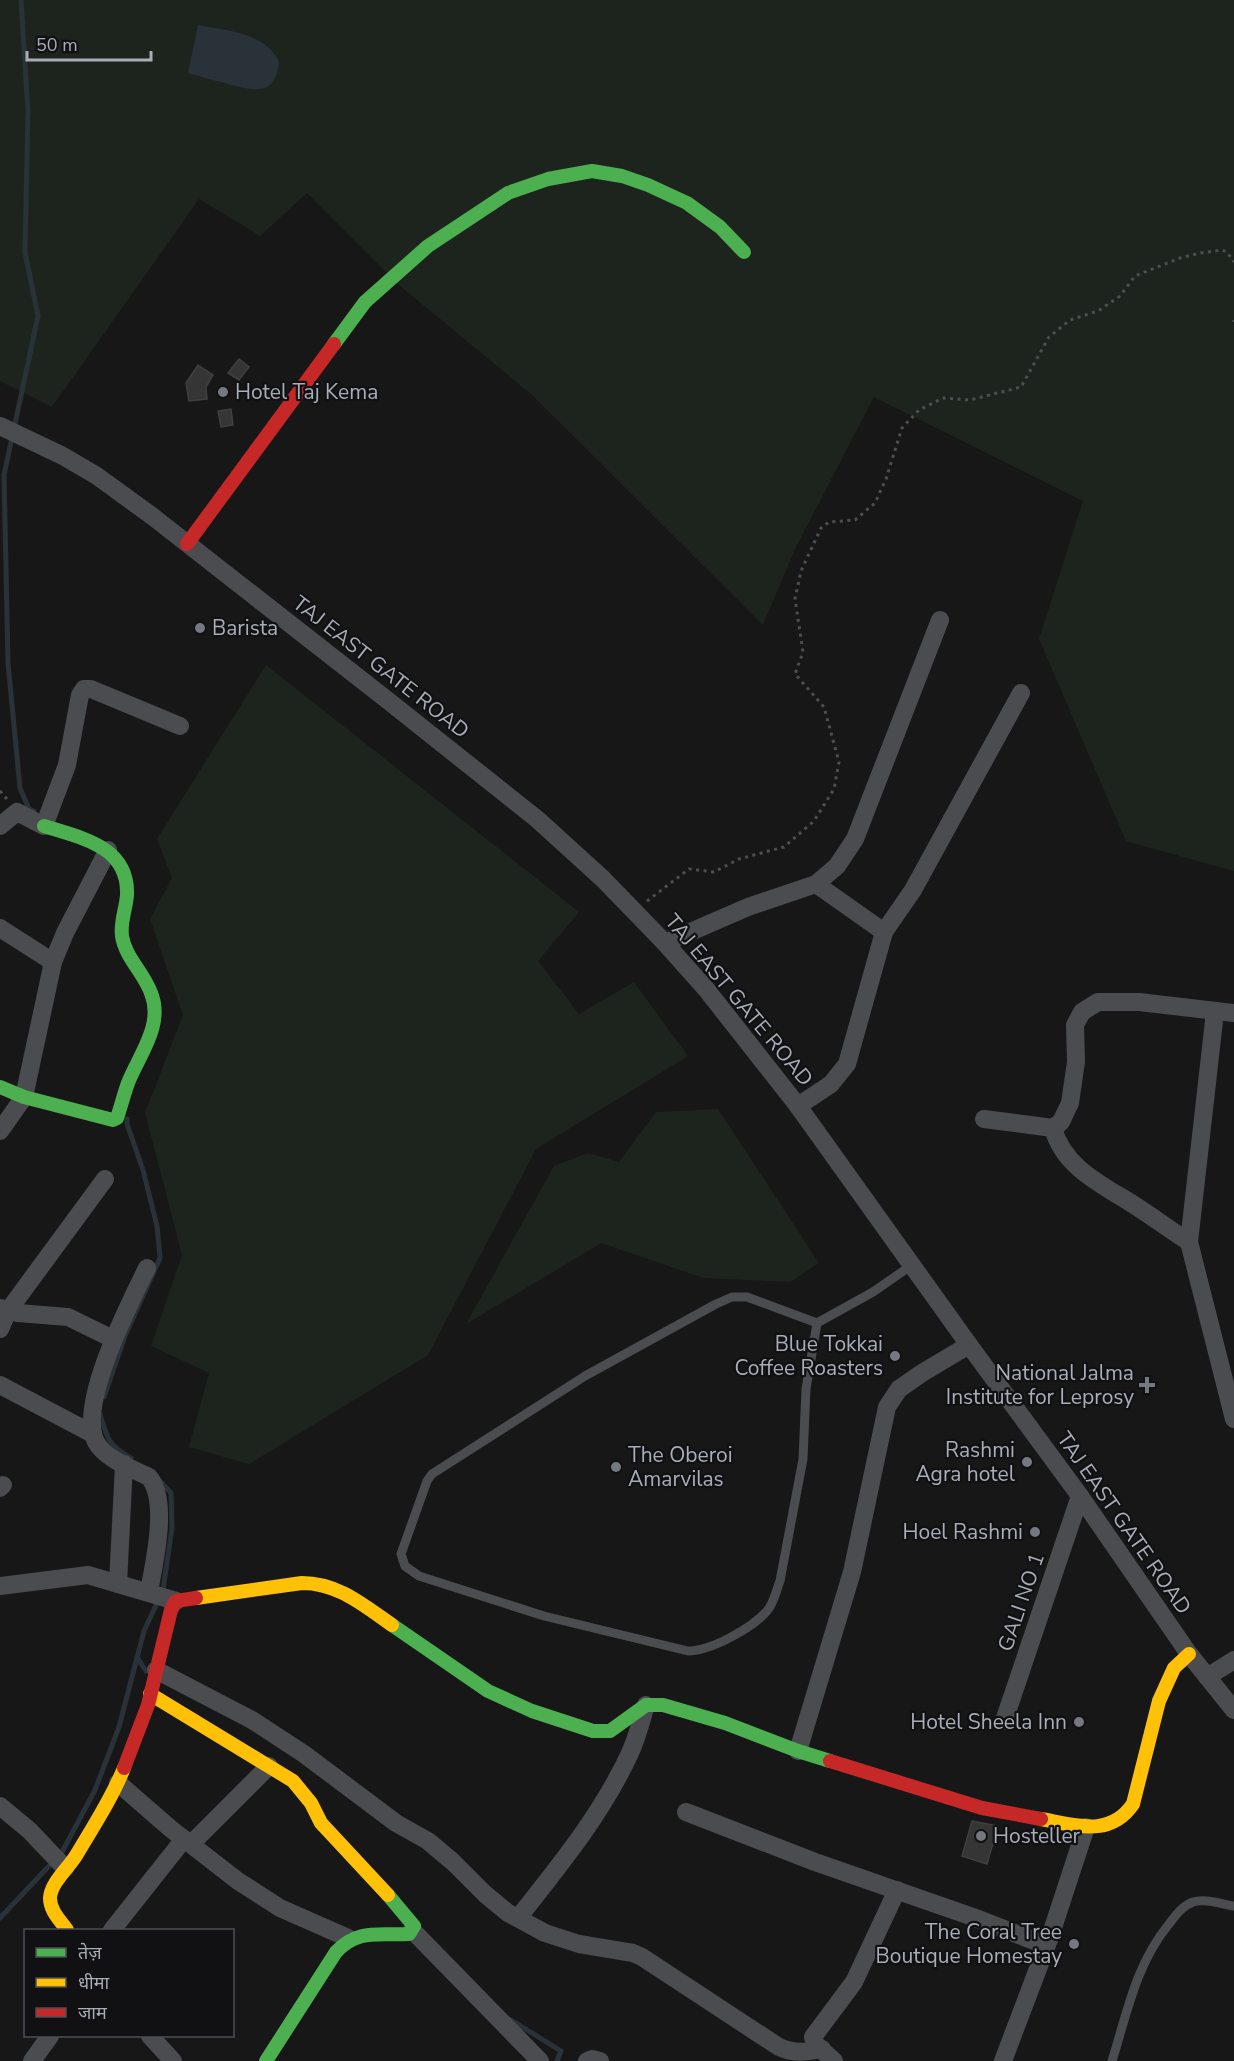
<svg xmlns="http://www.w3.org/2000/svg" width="1234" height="2061" viewBox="0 0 1234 2061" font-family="'Nunito Sans','Noto Sans Devanagari',sans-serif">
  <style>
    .green { fill: #1d241e }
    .water { fill: #2a3239 }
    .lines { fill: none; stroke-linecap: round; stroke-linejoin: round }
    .stream { stroke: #2a3239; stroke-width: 5 }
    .building { fill: #353536; stroke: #3f4043; stroke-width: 1.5 }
    .path { stroke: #4d4e52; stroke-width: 3; stroke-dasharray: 3 4.5; stroke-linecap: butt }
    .lane { stroke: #4b4c50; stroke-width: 9 }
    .street { stroke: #4b4c50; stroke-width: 18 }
    .fast { stroke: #4caf50; stroke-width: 14 }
    .slow { stroke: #ffc107; stroke-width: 14 }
    .jam { stroke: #c62828; stroke-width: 14 }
    .poi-dot { fill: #757880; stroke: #111113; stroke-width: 2 }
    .labels { text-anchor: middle; stroke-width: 4.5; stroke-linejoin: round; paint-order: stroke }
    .poi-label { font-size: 21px; fill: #a8adb8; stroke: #111113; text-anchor: end }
    .street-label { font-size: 21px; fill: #a8adb8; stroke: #111113 }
  </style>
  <rect width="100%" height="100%" fill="#171717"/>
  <g class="green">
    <path d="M0,0H1234V871L1126,841L1039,639L1083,501L874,397L795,549L763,625L532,395L399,285L307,193L260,236L199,199L52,407L0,381Z"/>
    <path d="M266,665L579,912L538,961L579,1014L634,982L688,1056L536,1149L428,1355L249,1464L189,1447L209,1373L151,1346L182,1255L145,1113L183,1015L150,919L172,878L157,839Z"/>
    <path d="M718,1109L819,1263L790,1282L704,1278L601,1243L466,1324L554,1166L588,1153L619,1162L656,1112Z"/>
  </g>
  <path class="water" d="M198,25C227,31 265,32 279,62C276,99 250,90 225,83C213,80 201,77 188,73Z"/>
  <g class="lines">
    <g class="stream">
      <path d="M21,0L28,111L25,252L38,316L4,475L8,663L20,788L29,809L34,811"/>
      <path d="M104,1397L125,1336L160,1258L157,1226L143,1170L127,1124V1119"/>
      <path d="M100,1414C107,1438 108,1445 131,1458"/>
      <path d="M159,1480L171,1493L172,1528L163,1590"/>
      <path d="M137,1657L146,1671"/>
      <path d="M62,1852L95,1790L119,1727L144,1631L157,1603"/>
      <path d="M0,1918L49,1866"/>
      <path d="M511,2020L561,2051L557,2061"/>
    </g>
  </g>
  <g class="building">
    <path d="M239,359L249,367L239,380L228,373Z"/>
    <path d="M198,365L213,375L206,387L207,399L189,401L186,383Z"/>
    <path d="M231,409L233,425L221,427L218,411Z"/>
    <path d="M972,1821L998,1826L987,1864L962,1856Z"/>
  </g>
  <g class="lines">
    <g class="path">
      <path d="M1234,320V322"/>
      <path d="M0,791L7,799"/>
      <path d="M647,901L689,869L714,872L739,859L784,847L814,821L834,789L839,762L824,707L795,674L803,652L795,599L801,571L821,528L829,522L855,520L875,503L886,479L902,428L919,410L943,398L970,400L1021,387L1049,337L1070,320L1098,311L1120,296L1135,276L1180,258L1200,253L1222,250L1227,252L1234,262"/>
    </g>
    <g class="lane">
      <path d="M817,1323L806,1389L803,1459L780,1581C776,1591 774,1603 767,1611C752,1628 711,1651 688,1651L544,1616L419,1576L405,1566L401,1554L427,1481L432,1474L585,1376L716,1304L732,1297H747L817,1323L873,1292L912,1265"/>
      <path d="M1112,2061C1127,2013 1136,1964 1169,1924C1176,1915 1182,1906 1193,1902C1205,1898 1221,1904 1234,1906"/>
    </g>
    <g class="street">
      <path d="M0,426L63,456L97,476L152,516L386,699L537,819L603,879L665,943L706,989L798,1106L969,1345L1080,1496L1189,1654L1234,1710"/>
      <path d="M0,826L17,812L44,826L67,765L80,695L84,689H91L180,726"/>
      <path d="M816,884L884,932"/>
      <path d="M0,928L53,962"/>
      <path d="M665,943L748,907L816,884L837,866L855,839L940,620"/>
      <path d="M1215,1012L1189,1242L1234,1419"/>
      <path d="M798,1106L831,1084L847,1064L884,932L913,890L1021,693"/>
      <path d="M984,1119L1053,1128C1063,1166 1100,1184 1131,1203C1150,1215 1169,1229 1189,1242"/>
      <path d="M1053,1128L1061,1122L1070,1103L1076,1062L1075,1025L1082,1012L1098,1002H1139L1234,1013"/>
      <path d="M0,1131L24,1097L53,962L65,933L108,850"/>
      <path d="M147,1268C130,1303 77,1405 96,1442C105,1459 133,1469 149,1477C169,1501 154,1563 149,1592"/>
      <path d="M0,1308L18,1313L68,1317L113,1339"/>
      <path d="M0,1329L8,1311L105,1179"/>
      <path d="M0,1385L93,1434"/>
      <path d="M0,1488L3,1485"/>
      <path d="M118,1584L124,1464"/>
      <path d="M0,1586L88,1575L176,1601"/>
      <path d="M156,1670L252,1720L304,1754L396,1823L428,1841L453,1862L485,1894L508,1913L545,1933L579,1944L633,1953L642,1957L779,2047C795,2054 806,2052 822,2049"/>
      <path d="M1207,1677L1234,1660"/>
      <path d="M1004,1721L1080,1496"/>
      <path d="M798,1751L852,1572L887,1407L899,1389L922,1373L969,1345"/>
      <path d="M118,1783L171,1829L238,1881L280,1908L348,1938"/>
      <path d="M0,1806L30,1831L65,1868"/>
      <path d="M686,1812L815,1862L973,1917L1045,1945L1049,1940L1086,1827"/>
      <path d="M191,1844L269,1766"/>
      <path d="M518,1918C559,1866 602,1814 630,1753C637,1738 641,1721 646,1705"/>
      <path d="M112,1930L184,1839"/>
      <path d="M412,1930L540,2061"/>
      <path d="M150,2036L173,2061"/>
      <path d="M32,2061L50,2036"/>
      <path d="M587,2061L592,2059L600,2061"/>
      <path d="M834,2061L815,2044L813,2037L854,1982L897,1890"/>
      <path d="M1003,2061L1047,1945"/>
    </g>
    <g class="fast">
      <path d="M334,344L365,302L428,246L508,193L548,179L592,171L622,176L648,185L687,203L720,227L744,252"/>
      <path d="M0,1087L24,1097L113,1120L117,1118C121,1106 124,1094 128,1083C139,1055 164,1025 151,993C144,973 125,957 122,936C120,922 126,909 127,895C129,846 81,838 44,826"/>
      <path d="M392,1625L488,1691L532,1711L593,1731H610L646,1705H663L725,1723L798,1751L830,1761"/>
      <path d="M266,2061L336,1952C358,1928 380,1936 409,1934L414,1926L388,1895"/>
    </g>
    <g class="slow">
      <path d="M196,1598L302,1583C338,1583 363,1605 392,1625"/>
      <path d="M150,1694L293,1781L311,1803L321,1823L388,1895"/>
      <path d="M1041,1819C1075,1825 1110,1838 1133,1804L1159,1701L1174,1668L1189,1654"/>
      <path d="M67,1930C60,1920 50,1911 50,1898C51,1882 69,1868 77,1854C93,1827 112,1798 124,1768"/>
    </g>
    <g class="jam">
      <path d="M187,544L334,344"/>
      <path d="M830,1761L982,1808L1041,1819"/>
      <path d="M124,1768L148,1705L171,1610L176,1601L196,1598"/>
    </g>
  </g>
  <g class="poi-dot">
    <circle cx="223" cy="392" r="6"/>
    <circle cx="200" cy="628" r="6"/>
    <circle cx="895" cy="1356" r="6"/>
    <path d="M1144 1376h6v6h6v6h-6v6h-6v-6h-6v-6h6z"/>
    <circle cx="1027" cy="1462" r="6"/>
    <circle cx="616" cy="1467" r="6"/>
    <circle cx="1035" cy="1532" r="6"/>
    <circle cx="1079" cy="1722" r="6"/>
    <circle cx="981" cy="1836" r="6"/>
    <circle cx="1074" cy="1944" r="6"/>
  </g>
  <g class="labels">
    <g class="poi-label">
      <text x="235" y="399" text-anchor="start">Hotel Taj Kema</text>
      <text x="212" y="635" text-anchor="start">Barista</text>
      <text x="883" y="1351">Blue Tokkai<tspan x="883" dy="24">Coffee Roasters</tspan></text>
      <text x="1134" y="1380">National Jalma<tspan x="1134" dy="24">Institute for Leprosy</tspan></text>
      <text x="1015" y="1457">Rashmi<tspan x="1015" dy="24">Agra hotel</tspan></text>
      <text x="628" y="1462" text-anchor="start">The Oberoi<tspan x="628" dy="24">Amarvilas</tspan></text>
      <text x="1023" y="1539">Hoel Rashmi</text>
      <text x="1067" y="1729">Hotel Sheela Inn</text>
      <text x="993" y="1843" text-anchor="start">Hosteller</text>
      <text x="1062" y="1939">The Coral Tree<tspan x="1062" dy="24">Boutique Homestay</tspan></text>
    </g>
    <g class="street-label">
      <text transform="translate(381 667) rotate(38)" y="7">TAJ EAST GATE ROAD</text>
      <text transform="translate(739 1000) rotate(50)" y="7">TAJ EAST GATE ROAD</text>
      <text transform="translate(1124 1523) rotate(55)" y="7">TAJ EAST GATE ROAD</text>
      <text transform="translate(1021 1602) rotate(-71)" y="7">GALI NO 1</text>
    </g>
  </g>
  <rect x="24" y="1929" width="210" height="108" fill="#111113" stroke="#4d4f55" stroke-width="1.5"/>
  <rect x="36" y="1948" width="30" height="9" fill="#4caf50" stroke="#4d4f55" stroke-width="1.5"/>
  <text x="78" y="1959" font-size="18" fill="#a8adb8">तेज़</text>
  <rect x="36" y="1978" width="30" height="9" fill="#ffc107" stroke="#4d4f55" stroke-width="1.5"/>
  <text x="78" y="1989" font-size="18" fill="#a8adb8">धीमा</text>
  <rect x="36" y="2008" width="30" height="9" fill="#c62828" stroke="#4d4f55" stroke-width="1.5"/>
  <text x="78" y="2019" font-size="18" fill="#a8adb8">जाम</text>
  <path d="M27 51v9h124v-9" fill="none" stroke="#a8adb8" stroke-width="3"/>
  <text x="36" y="51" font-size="18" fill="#a8adb8" stroke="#111113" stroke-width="4.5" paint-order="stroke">50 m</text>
</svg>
